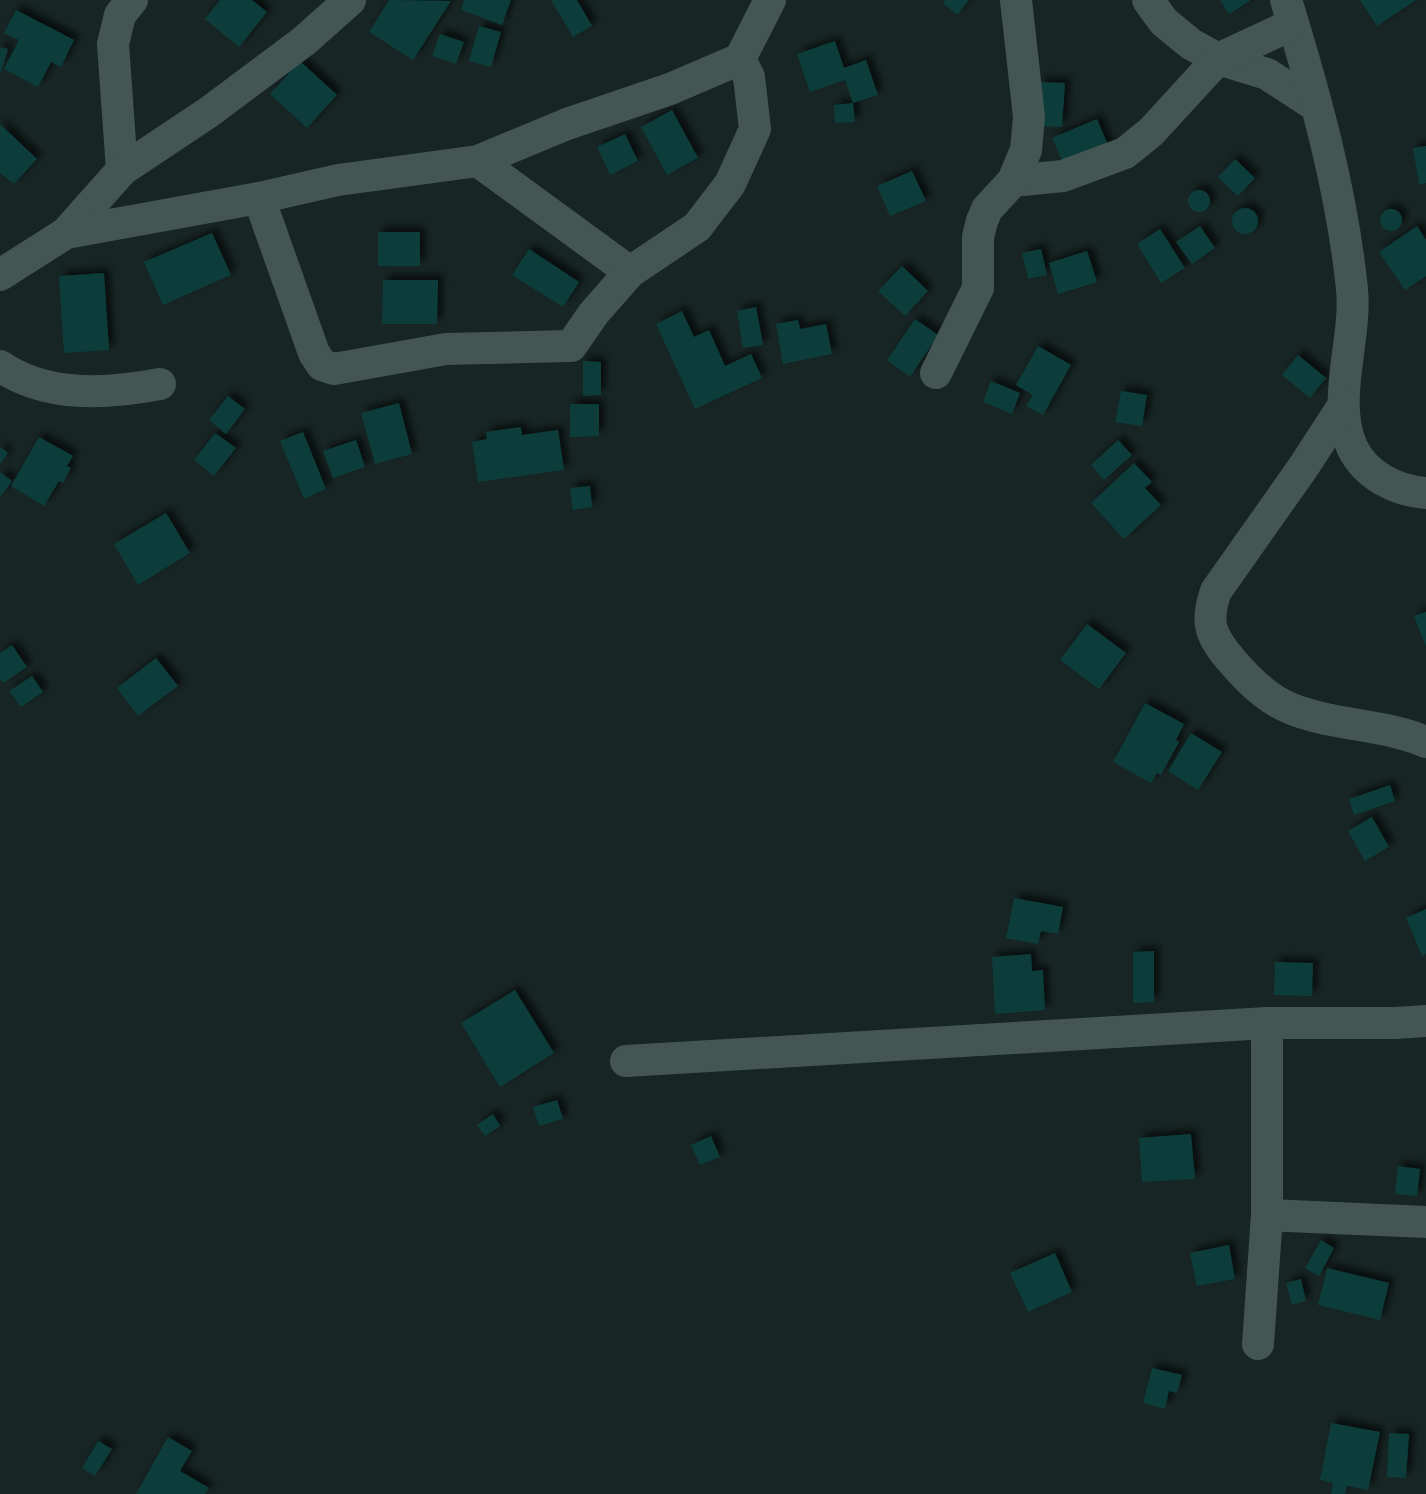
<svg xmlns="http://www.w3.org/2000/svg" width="1426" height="1494" viewBox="0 0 1426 1494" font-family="Inter,sans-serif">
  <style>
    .building { fill: #0c3d3a; filter: url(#shadow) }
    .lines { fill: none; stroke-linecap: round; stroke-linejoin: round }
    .minor { stroke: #445654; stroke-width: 32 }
  </style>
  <defs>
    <filter id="shadow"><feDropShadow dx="5.5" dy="-5.5" stdDeviation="3" flood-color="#0009"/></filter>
  </defs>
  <rect width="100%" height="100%" fill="#172524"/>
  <g class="building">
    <path d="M220,0H252L267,12L239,47L205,19Z"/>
    <path d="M389,0L451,1L413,60L369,32Z"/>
    <path d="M464,0H511L502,25L461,10Z"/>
    <path d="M551,0H577L592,26L573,37Z"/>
    <path d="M945,0H969L957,15L943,3Z"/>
    <path d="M1220,0H1249L1250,1L1229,14Z"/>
    <path d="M1360,0H1416L1377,26Z"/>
    <path d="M16,10L74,40L61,67L51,62L38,87L4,69L19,40L4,33Z"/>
    <path d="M479,26L501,32L491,67L469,61Z"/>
    <path d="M440,34L464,42L456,64L432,56Z"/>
    <path d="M835,41L844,68L866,60L878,95L853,103L855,122L835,123L834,105L853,103L845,80L810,92L797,54Z"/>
    <path d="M0,47L8,49L1,72H0Z"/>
    <path d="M300,61L337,95L307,128L270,94Z"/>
    <path d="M1040,82L1065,83L1062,127L1037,126Z"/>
    <path d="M672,110L698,158L667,175L641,127Z"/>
    <path d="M1097,119L1110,150L1066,169L1052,138Z"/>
    <path d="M0,124L37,159L14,184L0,173Z"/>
    <path d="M625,134L638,161L610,175L597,147Z"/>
    <path d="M1426,146V183L1419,185L1413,148Z"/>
    <path d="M1235,159L1255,178L1238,196L1218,177Z"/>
    <path d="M912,171L926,201L890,216L877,186Z"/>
    <circle cx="1199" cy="201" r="11"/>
    <circle cx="1245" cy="221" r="13"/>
    <circle cx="1391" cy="220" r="11"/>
    <path d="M1200,226L1215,248L1192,264L1176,242Z"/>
    <path d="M1417,226L1426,240V276L1405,290L1379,252Z"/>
    <path d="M1160,229L1185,268L1161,283L1137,244Z"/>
    <rect x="378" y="232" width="42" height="34"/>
    <path d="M212,233L231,275L163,305L144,262Z"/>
    <path d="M529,249L579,282L563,307L512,275Z"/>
    <path d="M1041,249L1047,275L1028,279L1022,253Z"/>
    <path d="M1087,251L1097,282L1058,294L1049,263Z"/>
    <path d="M902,266L928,291L905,316L878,291Z"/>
    <path d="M104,273L109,350L64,353L59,276Z"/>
    <path d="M383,280H438L437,324H382Z"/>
    <path d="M756,307L763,345L743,348L737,311Z"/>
    <path d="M682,311L694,337L709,330L725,366L751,354L762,378L695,409L656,324Z"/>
    <path d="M915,319L938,335L910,377L887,360Z"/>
    <path d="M798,320L800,329L826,324L832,354L783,364L776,324Z"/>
    <path d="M1038,346L1071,365L1043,415L1026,406L1033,395L1016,385Z"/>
    <path d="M1298,355L1326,378L1310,398L1282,375Z"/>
    <path d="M583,361L601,362V395L583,396Z"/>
    <path d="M991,381L1020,393L1012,414L983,402Z"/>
    <path d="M1121,391L1147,395L1142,426L1115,422Z"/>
    <path d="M228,396L245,409L226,434L209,420Z"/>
    <path d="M399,403L412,454L375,464L361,413Z"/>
    <path d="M570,404H599V436L570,437Z"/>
    <path d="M521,427L522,435L558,430L564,470L478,482L472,442L487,439L486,432Z"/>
    <path d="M303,432L326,489L304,499L280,441Z"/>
    <path d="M215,433L236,448L214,476L194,460Z"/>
    <path d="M39,437L73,456L67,466L71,468L63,483L59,481L44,506L11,486Z"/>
    <path d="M356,440L365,467L333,478L323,451Z"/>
    <path d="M1118,440L1132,455L1104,480L1091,465Z"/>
    <path d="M0,447L8,453L0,464Z"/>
    <path d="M1134,463L1152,482L1145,488L1161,505L1124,539L1091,503Z"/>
    <path d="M0,472L12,481L0,497Z"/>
    <path d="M590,486L592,507L573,510L570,488Z"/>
    <path d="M166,513L190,553L138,585L114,544Z"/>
    <path d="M1426,612V647L1414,616Z"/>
    <path d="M1087,624L1126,653L1099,689L1060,660Z"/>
    <path d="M12,645L27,667L3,683L0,678V653Z"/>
    <path d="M156,658L178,686L138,716L117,688Z"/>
    <path d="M32,676L43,692L21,707L9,691Z"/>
    <path d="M1145,703L1184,724L1176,740L1179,742L1161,775L1157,773L1151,783L1113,762Z"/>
    <path d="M1191,733L1222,752L1198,790L1168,771Z"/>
    <path d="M1390,785L1395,801L1354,815L1349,799Z"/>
    <path d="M1372,817L1389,847L1365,861L1348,831Z"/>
    <path d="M1014,898L1063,907L1058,934L1041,931L1038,944L1006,938Z"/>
    <path d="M1426,909V954L1422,956L1406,918Z"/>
    <path d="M1154,951V1002L1133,1003V952Z"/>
    <path d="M1031,954L1032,971L1043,970L1045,1010L995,1014L992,957Z"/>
    <path d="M1275,962L1313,963L1312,996L1274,995Z"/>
    <path d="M515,990L554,1053L500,1087L461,1023Z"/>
    <path d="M557,1100L563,1119L539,1126L533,1107Z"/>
    <path d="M493,1114L500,1126L485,1136L477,1125Z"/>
    <path d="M1191,1134L1195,1179L1142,1182L1139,1138Z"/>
    <path d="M711,1136L720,1157L700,1165L691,1145Z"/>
    <path d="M1398,1166L1420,1169L1417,1196L1395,1194Z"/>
    <path d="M1321,1240L1334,1248L1319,1276L1305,1268Z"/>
    <path d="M1229,1245L1235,1279L1197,1286L1190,1253Z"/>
    <path d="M1055,1253L1072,1292L1028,1312L1010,1273Z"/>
    <path d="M1327,1268L1389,1283L1380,1320L1318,1305Z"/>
    <path d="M1301,1279L1306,1301L1292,1305L1286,1283Z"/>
    <path d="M1152,1368L1182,1375L1177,1393L1169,1391L1165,1409L1143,1403Z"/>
    <path d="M1331,1423L1380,1432L1368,1490L1347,1486L1345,1494H1331L1333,1483L1320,1480Z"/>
    <path d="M1389,1433L1409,1434L1406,1478L1387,1477Z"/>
    <path d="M168,1437L192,1451L180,1471L209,1488L205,1494H136Z"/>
    <path d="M98,1441L112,1449L95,1476L82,1468Z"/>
  </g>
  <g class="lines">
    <g class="minor">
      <path d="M1148,0L1164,22L1191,44L1218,59L1267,74L1316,106"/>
      <path d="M1286,0C1315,94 1342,191 1352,289C1357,339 1331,400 1352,447C1365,475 1396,491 1426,493"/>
      <path d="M478,161L630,272"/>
      <path d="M122,170L113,44L120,15L132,0"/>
      <path d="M1013,181L1063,176L1125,153L1151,132L1218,59L1293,24"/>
      <path d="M259,198L314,353L322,365L334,369L446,349L571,346L594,313L630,272L697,227L730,184L755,129L749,77L740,59"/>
      <path d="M66,233L122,170L209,112L304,41L350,0"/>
      <path d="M0,275L66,233L259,198L338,180L478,161L567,124L670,89L740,59L770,0"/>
      <path d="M0,366C47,398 107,394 160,384"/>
      <path d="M936,373L978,288V237L982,221L987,209L1013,181L1026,150L1029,117L1016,0"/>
      <path d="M1343,406L1304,466L1216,591C1205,622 1210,636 1232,661C1248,680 1268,700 1292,709C1335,726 1384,724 1426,742"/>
      <path d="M626,1061L1267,1023H1395L1426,1021"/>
      <path d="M1267,1215L1426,1222"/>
      <path d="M1258,1344L1267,1215V1023"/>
    </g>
  </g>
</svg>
